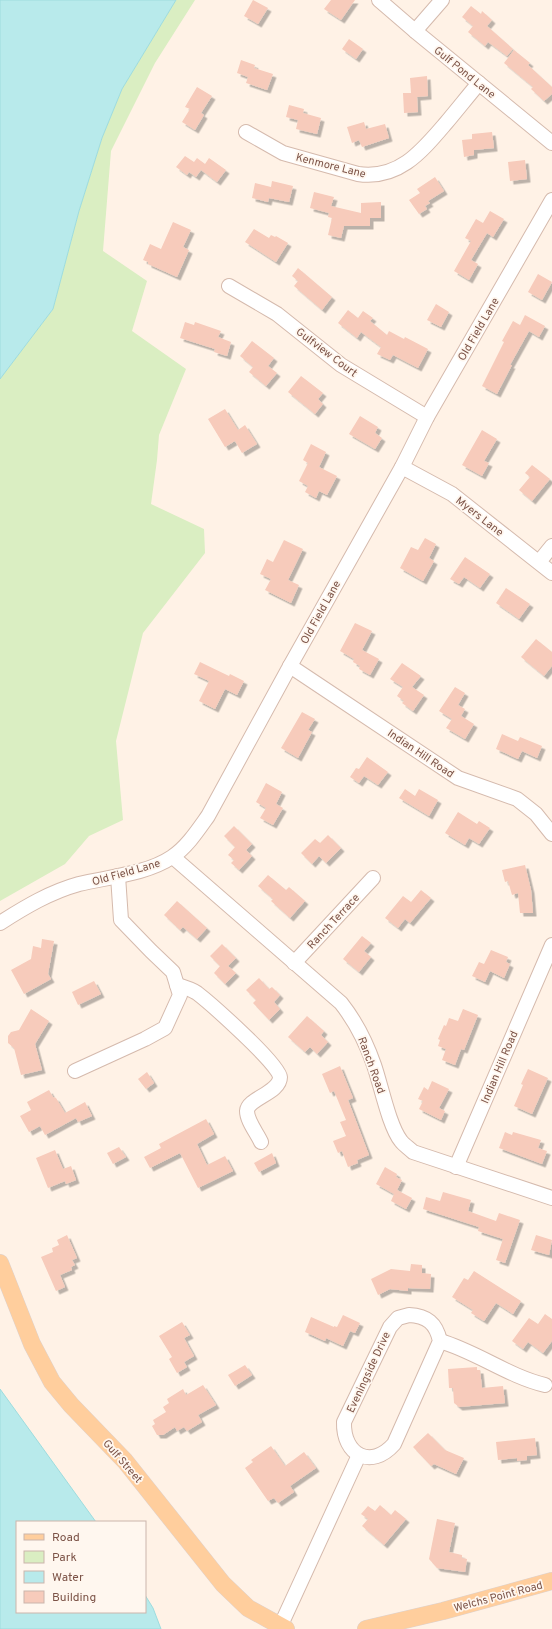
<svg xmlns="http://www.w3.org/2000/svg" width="552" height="1629" viewBox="0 0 552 1629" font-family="Overpass,sans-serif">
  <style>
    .green { fill: #daeec2 }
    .water { fill: #b8eaeb; stroke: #9ddcde }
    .building { fill: #f7cbbb; filter: url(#shadow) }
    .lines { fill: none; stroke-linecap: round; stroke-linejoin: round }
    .minor-casing { stroke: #d5baad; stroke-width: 16 }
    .major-casing { stroke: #ddd2cf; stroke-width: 18 }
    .minor { stroke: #fff; stroke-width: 14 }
    .major { stroke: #ffce9d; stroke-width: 17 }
    .labels { text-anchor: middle; stroke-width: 3.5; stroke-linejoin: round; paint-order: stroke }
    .street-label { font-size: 11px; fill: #7c5347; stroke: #fff7ef }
  </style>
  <defs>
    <filter id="shadow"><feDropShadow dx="3.5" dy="3.5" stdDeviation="0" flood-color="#0004"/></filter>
  </defs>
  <rect width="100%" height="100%" fill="#fff2e6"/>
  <path class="green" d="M176,0H195L155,63L111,151L103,251L147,281L132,331L186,369L159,435L157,460L151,504L204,529L205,553L143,633L116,741L123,820L89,836L65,864L0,901V379L53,309L79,211L102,138L122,89Z"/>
  <g class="water">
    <path d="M0,0H176L122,89L102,138L79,211L53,309L0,379Z"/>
    <path d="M0,1389L96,1522H17V1612H145V1595L153,1608L161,1629H0Z"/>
  </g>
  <g class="building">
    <path d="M253,0L268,8L258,24L244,16Z"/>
    <path d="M331,0H355L341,20L324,9Z"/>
    <path d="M471,6L481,14L482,11L492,20L487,26L513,49L507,56L488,42L485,46L468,32L473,26L462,17Z"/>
    <path d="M349,39L363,49L356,59L342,49Z"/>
    <path d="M514,50L530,63L528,65L552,87V94L544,101L531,89L533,87L504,63Z"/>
    <path d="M241,60L255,65L254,68L273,74L267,90L246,83L248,77L237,73Z"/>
    <path d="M427,76L428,96L417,97L418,112L404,113L403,93H411L410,78Z"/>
    <path d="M197,87L212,96L201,113L204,115L195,130L182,122L190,109L185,107Z"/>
    <path d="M289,105L304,109L303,113L321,118L317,134L296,129L298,120L286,117Z"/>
    <path d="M364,122L366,129L385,124L389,138L362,147L359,140L352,143L347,127Z"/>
    <path d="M492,132L494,148L474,150V155L464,157L462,140L472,139V134Z"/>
    <path d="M185,156L194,162L197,158L205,164L209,158L226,170L217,182L201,170L196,177L189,172L187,175L176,167Z"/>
    <path d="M525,160L527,179L510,181L508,162Z"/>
    <path d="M435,177L444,191L428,201L430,203L425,206L427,209L419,214L409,200L420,193L417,189Z"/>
    <path d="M272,181L293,186L289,202L269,198L268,202L252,198L255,183L271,187Z"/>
    <path d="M314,192L334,197L331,206L361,213V203L381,202V218H370V226H344L341,238L328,235L332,218L328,217L329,213L310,208Z"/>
    <path d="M490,211L504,219L493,237L487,233L471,260L478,264L469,280L454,271L471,241L465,238L476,219L483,223Z"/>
    <path d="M173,222L191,230L183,247L189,250L177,277L148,264V262L143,260L150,244L161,249Z"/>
    <path d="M254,229L269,238L271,235L275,237L276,236L288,243L276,262L245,242Z"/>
    <path d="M298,268L332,297L322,310L294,286L298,281L292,276Z"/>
    <path d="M538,274L552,282L542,300L528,292Z"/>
    <path d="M436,304L449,312L441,327L427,320Z"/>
    <path d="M348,310L358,318L363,311L373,318L370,321L387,335L389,331L404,339L405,337L428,349L418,368L393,355L390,360L377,354L381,347L361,332L357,338L338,323Z"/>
    <path d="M525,315L545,326L539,337L529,331L510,365H512L497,394L482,386L504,342L502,341L513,321L520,325Z"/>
    <path d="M185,322L194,325L195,322L221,331L218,337L231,342L227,356L214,352L215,349L180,338Z"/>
    <path d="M252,341L274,358L268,366L277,373L266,386L249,372L253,367L240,356Z"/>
    <path d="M301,376L323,393L318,399L323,404L315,414L288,392Z"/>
    <path d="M225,409L238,430L245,425L257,444L242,453L235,441L225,447L208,419Z"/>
    <path d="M360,416L378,427L375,433L382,438L375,449L349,434Z"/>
    <path d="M482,430L497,439L484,461L489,463L482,476L462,465Z"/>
    <path d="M311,444L326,452L319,467L337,476L327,495L319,491L316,498L305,492L308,486L299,481L308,463L303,460Z"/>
    <path d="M532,465L550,479L532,501L519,490L530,477L525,473Z"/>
    <path d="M425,538L436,544L429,558L434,561L423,581L400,568L411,547L418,550Z"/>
    <path d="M284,540L303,549L288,580L299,585L291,603L265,590L271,579L260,574L267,559L273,562Z"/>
    <path d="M465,557L490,574L480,588L464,577L459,584L450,579Z"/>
    <path d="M506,588L530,604L519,619L496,603Z"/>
    <path d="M355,623L372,631L362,650L379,659L370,675L359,669L360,666L353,662L354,659L340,651Z"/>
    <path d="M536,639L552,652V666L544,676L521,657Z"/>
    <path d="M200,662L229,676L230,674L244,681L237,695L225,689L215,709L199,701L209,681L194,674Z"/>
    <path d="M402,663L421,676L412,687L424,695L413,711L402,703L404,701L397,696L403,687L390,679Z"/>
    <path d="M455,687L465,693L458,705L465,709L461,716L474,724L465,739L446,728L452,719L439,711Z"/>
    <path d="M302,712L315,719L308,730L312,732L298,758L281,748Z"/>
    <path d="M502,734L518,741L520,737L542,746L537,758L522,751L518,759L496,749Z"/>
    <path d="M367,757L388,772L378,785L364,776L359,783L350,777L356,768L359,769Z"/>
    <path d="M266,783L282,792L276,804L283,808L273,825L260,818L266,808L256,802Z"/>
    <path d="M405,789L415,796L419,789L438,800L429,816L399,798Z"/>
    <path d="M458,812L477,824L479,821L490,828L479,844L469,838L465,845L445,833Z"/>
    <path d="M234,826L252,844L246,850L252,856L239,870L231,863L234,860L228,855L235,847L224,836Z"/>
    <path d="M328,835L341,848L326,863L319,856L312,864L301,853L315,839L320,843Z"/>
    <path d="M525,865L531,890L533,913H520L518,893L512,895L508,881L505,882L502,870Z"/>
    <path d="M268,875L286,890L289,887L305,901L290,918L271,901L273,899L258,886Z"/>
    <path d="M421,890L431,898L410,923L405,919L398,928L385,918L403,896L411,902Z"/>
    <path d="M177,901L207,928L197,939L183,927L180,930L164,915Z"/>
    <path d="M362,936L371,943L364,951L371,957L359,972L343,959Z"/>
    <path d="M42,939L54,941L48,974L51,979L24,994L11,970L31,959L33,946L41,948Z"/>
    <path d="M222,944L236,958L228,966L236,973L225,984L214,973L220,966L210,956Z"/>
    <path d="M491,950L508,957L506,962L510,964L504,978L490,971L485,982L472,976L479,962L484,964Z"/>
    <path d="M259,978L269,989L272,987L280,995L274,1002L280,1009L269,1020L253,1003L256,1000L246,990Z"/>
    <path d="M94,981L101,994L78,1005L72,992Z"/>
    <path d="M31,1009L49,1021L35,1044L42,1070L21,1075L14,1048L8,1043V1036L11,1032L19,1030Z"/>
    <path d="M463,1009L478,1015L464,1050L461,1049L455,1065L442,1060L446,1049L438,1046L440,1040L438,1039L444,1025L446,1026L449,1018L458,1021Z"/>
    <path d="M307,1016L324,1031L321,1035L328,1042L317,1054L310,1047L305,1052L288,1037Z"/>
    <path d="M340,1066L353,1098L348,1100L369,1155L357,1160L358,1163L348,1167L342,1151L338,1153L333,1141L346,1136L340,1122L346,1120L334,1091L330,1093L322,1074Z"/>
    <path d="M528,1069L548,1078L532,1114L514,1106L523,1085L521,1084Z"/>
    <path d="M147,1072L154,1083L146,1089L138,1079Z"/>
    <path d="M432,1081L449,1089L439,1108L445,1111L441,1120L419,1109L423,1101L418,1099L424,1087L428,1090Z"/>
    <path d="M49,1090L53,1097L56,1098L65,1113L85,1102L92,1116L78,1122L76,1118L45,1135L40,1126L29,1132L20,1116L31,1110L27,1102Z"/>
    <path d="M206,1119L214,1134L197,1144L207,1165L225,1156L233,1171L198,1188L180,1153L150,1168L144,1157L161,1148L159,1144Z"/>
    <path d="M505,1132L512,1135L513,1132L541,1140L538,1148L547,1151L542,1164L499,1148Z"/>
    <path d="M119,1147L126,1157L113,1164L107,1153Z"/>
    <path d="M55,1150L63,1169L71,1166L76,1180L66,1184L65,1181L48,1188L36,1158Z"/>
    <path d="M272,1153L276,1163L259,1172L254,1163Z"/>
    <path d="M385,1167L397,1174L396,1177L402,1180L397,1190L412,1198L406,1209L391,1201L394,1194L376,1184Z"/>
    <path d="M443,1192L471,1200L468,1211L496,1221L499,1213L520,1220L505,1263L496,1260L503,1239L478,1231L479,1227L423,1209L426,1197L440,1201Z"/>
    <path d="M67,1235L77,1258L72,1260L75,1265L71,1267L72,1270L60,1275L65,1287L56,1291L41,1257L53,1252L52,1248L59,1245L57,1240Z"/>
    <path d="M536,1235L552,1240L549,1255L531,1250Z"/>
    <path d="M411,1264L422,1265V1273L431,1274L430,1289L408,1288V1291L390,1289L378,1295L371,1279L391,1269L410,1271Z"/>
    <path d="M474,1271L521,1301L513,1314L496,1303L484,1321L471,1313L473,1310L452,1297L464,1278L468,1280Z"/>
    <path d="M545,1314L552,1319V1341L543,1353L528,1342L523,1349L512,1341L529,1318L538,1324Z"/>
    <path d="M343,1315L360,1323L355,1333L350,1331L343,1346L326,1338L325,1341L305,1332L311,1317L334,1327V1326L337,1327Z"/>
    <path d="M182,1322L190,1335L184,1338L194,1356L184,1362L187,1367L177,1373L169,1359L172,1357L159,1336Z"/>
    <path d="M245,1365L252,1375L235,1386L228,1375Z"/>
    <path d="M477,1367V1370H480L482,1388L503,1386L505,1403L459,1407L454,1403L453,1388H449L448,1369Z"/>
    <path d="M203,1385L216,1405L198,1415L202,1422L187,1431L184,1427L177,1431L175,1427L163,1435H157L152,1426L155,1424L153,1420L166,1412L163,1407L169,1403L167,1399L183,1389L186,1395Z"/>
    <path d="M428,1433L445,1450L464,1458L456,1474L434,1464L431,1466L413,1447Z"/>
    <path d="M535,1438L537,1455L527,1456V1460L517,1461V1458L498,1460L496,1442Z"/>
    <path d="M271,1446L285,1466L304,1452L316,1468L290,1486L294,1492L278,1503L274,1498L268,1501L245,1468L253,1462L251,1460Z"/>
    <path d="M380,1505L391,1515L395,1510L406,1519L384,1545L362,1526L368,1519L361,1514L368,1506L375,1511Z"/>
    <path d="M437,1519L455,1523L449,1552L462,1555V1558L467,1559L465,1572L437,1568L429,1559Z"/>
  </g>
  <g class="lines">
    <g class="minor-casing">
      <g id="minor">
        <path d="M379,0L415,31L552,143"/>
        <path d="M415,31L442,0"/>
        <path d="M246,132L283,153L358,174C399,180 422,151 446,123C457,110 468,96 479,83"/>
        <path d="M229,286L277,314L341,365L427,417"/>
        <path d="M402,467L452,494L552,573"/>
        <path d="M539,562L552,546"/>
        <path d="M290,666L458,778L517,799L536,814L552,834"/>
        <path d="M173,857L341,1003C356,1022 366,1042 374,1065C381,1085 389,1126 401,1141C404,1145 409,1148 413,1152L552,1198"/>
        <path d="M0,923C25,907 50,892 79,884C108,877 147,874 172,857C187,847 198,830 208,816L290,666L402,467L427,417L552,200"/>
        <path d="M294,963L373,878"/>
        <path d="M177,985C184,987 191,989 197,993C210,1003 280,1065 280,1077C280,1093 248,1098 247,1111C247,1121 257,1133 261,1142"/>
        <path d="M75,1071L145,1039L165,1028L180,995L173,972L151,951L121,920L118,876"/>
        <path d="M456,1167L552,945"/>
        <path d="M409,1315C427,1316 436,1323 440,1341L394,1444C371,1470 343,1455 344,1422L390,1327L398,1318Z"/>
        <path d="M440,1341C477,1352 508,1376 545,1385"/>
        <path d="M280,1627L359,1455"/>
      </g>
    </g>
    <g class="major-casing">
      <g id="major">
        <path d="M0,1263L32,1344L52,1382L71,1405L125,1461L223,1584L248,1608L286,1629"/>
        <path d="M366,1629L443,1611L552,1581"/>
      </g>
    </g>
    <use href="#minor" class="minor"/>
    <use href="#major" class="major"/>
  </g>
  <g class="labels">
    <g class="street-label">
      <text transform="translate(465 72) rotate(39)" y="4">Gulf Pond Lane</text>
      <text transform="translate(331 165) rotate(14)" y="4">Kenmore Lane</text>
      <text transform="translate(478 329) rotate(-60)" y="4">Old Field Lane</text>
      <text transform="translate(327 352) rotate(37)" y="4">Gulfview Court</text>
      <text transform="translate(480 516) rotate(38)" y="4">Myers Lane</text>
      <text transform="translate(320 612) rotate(-61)" y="4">Old Field Lane</text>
      <text transform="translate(421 753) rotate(34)" y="4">Indian Hill Road</text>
      <text transform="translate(126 872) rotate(-16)" y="4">Old Field Lane</text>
      <text transform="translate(333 921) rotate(-47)" y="4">Ranch Terrace</text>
      <text transform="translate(372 1065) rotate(70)" y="4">Ranch Road</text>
      <text transform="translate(499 1067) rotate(-67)" y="4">Indian Hill Road</text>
      <text transform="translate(368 1372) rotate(-65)" y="4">Eveningside Drive</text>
      <text transform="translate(123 1461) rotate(49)" y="4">Gulf Street</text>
      <text transform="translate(498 1596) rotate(-15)" y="4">Welchs Point Road</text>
    </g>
  </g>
  <rect x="16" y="1521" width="130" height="92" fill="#fff7ef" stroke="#cbb5ac"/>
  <rect x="24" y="1534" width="20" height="6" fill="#ffce9d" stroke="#cbb5ac"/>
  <text x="52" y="1541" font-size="12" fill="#7c5347">Road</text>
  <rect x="24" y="1551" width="20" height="12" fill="#daeec2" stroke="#cbb5ac"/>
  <text x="52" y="1561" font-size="12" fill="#7c5347">Park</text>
  <rect x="24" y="1571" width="20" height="12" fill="#b8eaeb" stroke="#cbb5ac"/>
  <text x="52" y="1581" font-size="12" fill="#7c5347">Water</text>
  <rect x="24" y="1591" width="20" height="12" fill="#f7cbbb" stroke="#cbb5ac"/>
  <text x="52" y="1601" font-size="12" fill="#7c5347">Building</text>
</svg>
